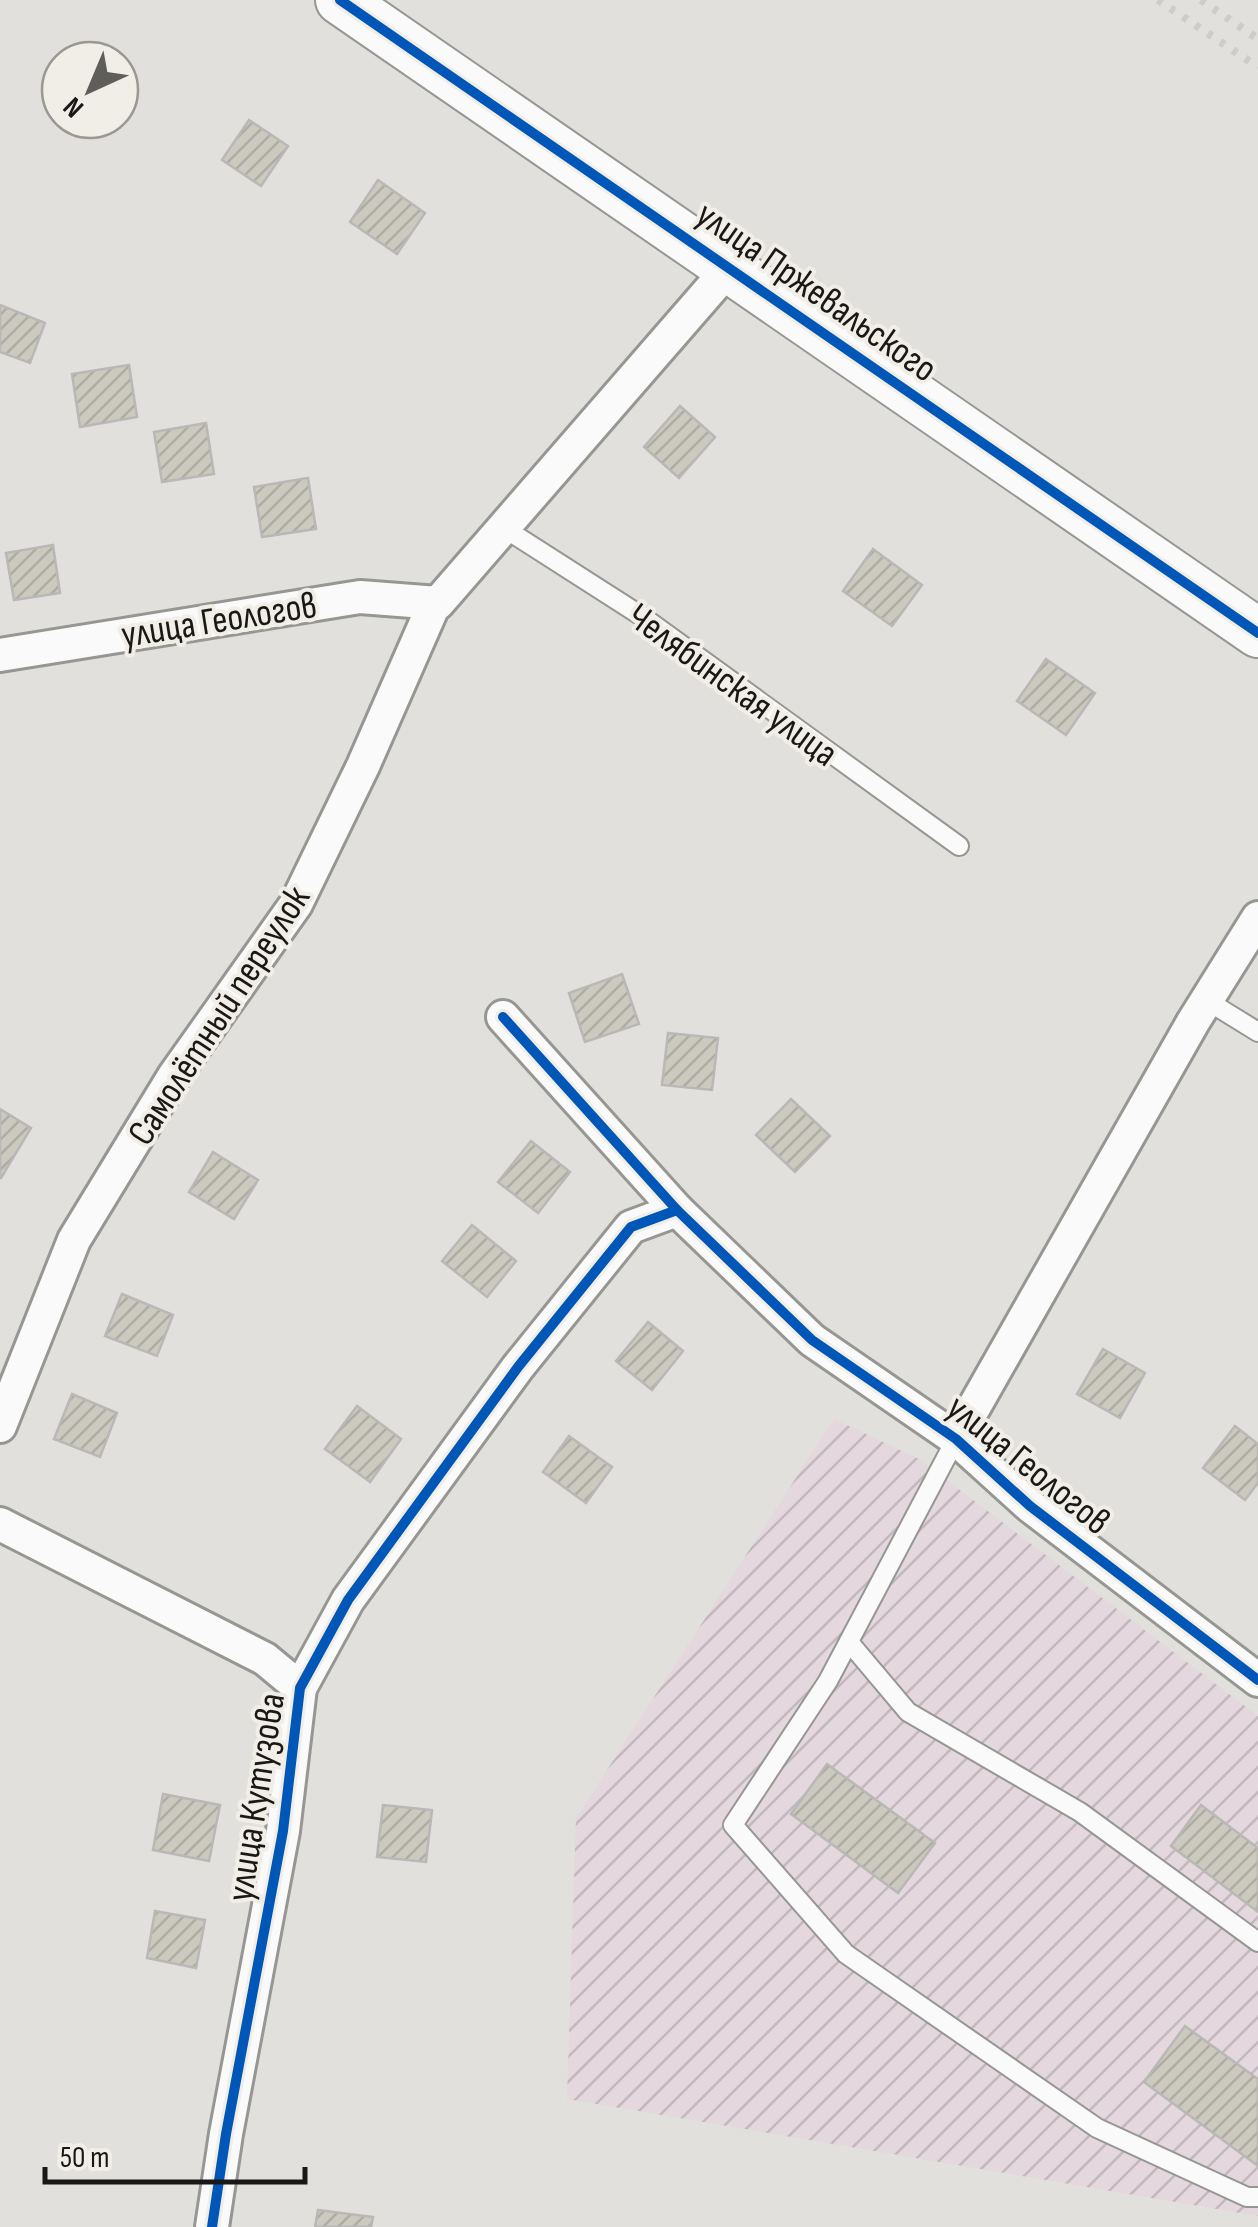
<svg xmlns="http://www.w3.org/2000/svg" width="1258" height="2227" viewBox="0 0 1258 2227" font-family="'Sofia Sans Condensed',sans-serif">
  <style>
    .industrial { fill: url(#industrial-furrows) }
    .building { fill: url(#building-hatch); stroke: #b9b8b6; stroke-width: 2.5 }
    .lines { fill: none; stroke-linecap: round; stroke-linejoin: round }
    .lane-casing { stroke: #969693; stroke-width: 22 }
    .street-casing { stroke: #969693; stroke-width: 38 }
    .secondary-casing { stroke: #969693; stroke-width: 52 }
    .lane { stroke: #fafafa; stroke-width: 18 }
    .street { stroke: #fafafa; stroke-width: 32 }
    .secondary { stroke: #fafafa; stroke-width: 48 }
    .rail { stroke: #cccccb; stroke-width: 8; stroke-dasharray: 5 10; stroke-linecap: butt }
    .cycleway-casing { stroke: #f1eee7; stroke-width: 16 }
    .cycleway { stroke: #0057b8; stroke-width: 10 }
    .labels { text-anchor: middle; stroke-width: 8; stroke-linejoin: round; paint-order: stroke }
    .street-label { font-size: 38px; fill: #191816; stroke: #f1eee7 }
  </style>
  <defs>
    <pattern id="industrial-furrows" width="10" height="10" patternUnits="userSpaceOnUse" patternTransform="scale(2.5)"><rect width="10" height="10" fill="#e4d7dd"/><path d="M-1 1l2-2M0 10L10 0M9 11l2-2" fill="none" stroke="#c3b8bd"/></pattern>
    <pattern id="building-hatch" width="6" height="6" patternUnits="userSpaceOnUse" patternTransform="scale(2.5)"><rect width="6" height="6" fill="#ccc9bf"/><path d="M-1 1l2-2M0 6l6-6M5 7l2-2" fill="none" stroke="#afaca3"/></pattern>
  </defs>
  <rect width="100%" height="100%" fill="#e1e0dc"/>
  <path class="industrial" d="M834,1419L919,1459L1258,1716V2216L567,2099L576,1818Z"/>
  <g class="building">
    <path d="M249,120L288,146L261,186L222,160Z"/>
    <path d="M378,180L425,213L397,254L350,222Z"/>
    <path d="M0,305L45,323L30,363L0,352Z"/>
    <path d="M129,365L137,417L80,427L72,374Z"/>
    <path d="M680,406L715,437L679,478L644,447Z"/>
    <path d="M206,423L214,474L162,482L154,432Z"/>
    <path d="M308,478L316,529L262,537L254,487Z"/>
    <path d="M53,545L60,593L14,600L6,553Z"/>
    <path d="M873,549L922,585L892,626L843,591Z"/>
    <path d="M1046,659L1095,693L1066,735L1017,701Z"/>
    <path d="M622,974L639,1024L585,1042L569,993Z"/>
    <path d="M668,1033L718,1038L712,1090L662,1085Z"/>
    <path d="M791,1099L830,1136L795,1172L756,1135Z"/>
    <path d="M0,1109L31,1128L1,1178H0Z"/>
    <path d="M531,1141L570,1172L538,1213L498,1182Z"/>
    <path d="M213,1152L258,1180L234,1219L189,1192Z"/>
    <path d="M472,1225L516,1261L487,1297L442,1261Z"/>
    <path d="M122,1294L173,1315L157,1356L105,1336Z"/>
    <path d="M648,1322L683,1351L652,1390L616,1361Z"/>
    <path d="M1103,1349L1145,1373L1120,1418L1077,1394Z"/>
    <path d="M72,1394L117,1413L100,1457L54,1439Z"/>
    <path d="M357,1406L401,1439L370,1482L325,1449Z"/>
    <path d="M1235,1426L1258,1444V1483L1245,1500L1203,1468Z"/>
    <path d="M569,1436L612,1467L586,1503L543,1472Z"/>
    <path d="M827,1764L935,1843L898,1893L791,1814Z"/>
    <path d="M163,1794L220,1805L209,1861L153,1850Z"/>
    <path d="M383,1805L432,1810L426,1862L377,1857Z"/>
    <path d="M1201,1805L1258,1848V1912L1171,1846Z"/>
    <path d="M155,1911L205,1920L196,1968L147,1958Z"/>
    <path d="M1185,2026L1258,2079V2166L1144,2082Z"/>
    <path d="M318,2210L373,2217L371,2227H315Z"/>
  </g>
  <g class="lines">
    <g class="lane-casing">
      <g id="lane">
        <path d="M504,528L643,617L959,846"/>
        <path d="M1206,1000L1258,1032"/>
        <path d="M956,1439L828,1681L733,1825L846,1954L1097,2128L1247,2197H1258"/>
        <path d="M849,1642L908,1712L1080,1812L1258,1942"/>
      </g>
    </g>
    <g class="street-casing">
      <g id="street">
        <path d="M0,655L360,597L438,603L730,267"/>
        <path d="M503,1017L677,1210L812,1340L956,1439L1030,1506L1258,1680"/>
        <path d="M0,1426L74,1240L174,1076L296,904L363,766L435,602"/>
        <path d="M956,1439L1193,1022L1258,918"/>
        <path d="M0,1524L265,1659L300,1688"/>
        <path d="M212,2227L226,2134L283,1831L300,1688L348,1600L518,1367L631,1227L677,1210"/>
      </g>
    </g>
    <g class="secondary-casing">
      <path id="secondary" d="M340,0L1258,633"/>
    </g>
    <use href="#lane" class="lane"/>
    <use href="#street" class="street"/>
    <use href="#secondary" class="secondary"/>
    <g class="rail">
      <path d="M1158,0L1258,67"/>
      <path d="M1201,0L1258,39"/>
    </g>
    <g class="cycleway-casing">
      <g id="cycleway">
        <path d="M340,0L1258,633"/>
        <path d="M503,1017L677,1210L812,1340L956,1439L1030,1506L1258,1680"/>
        <path d="M212,2227L226,2134L283,1831L300,1688L348,1600L518,1367L631,1227L677,1210"/>
      </g>
    </g>
    <use href="#cycleway" class="cycleway"/>
  </g>
  <g class="labels">
    <g class="street-label">
      <text transform="translate(817 291) rotate(35)" y="13">улица Пржевальского</text>
      <text transform="translate(219 619) rotate(-9)" y="13">улица Геологов</text>
      <text transform="translate(733 684) rotate(36)" y="13">Челябинская улица</text>
      <text transform="translate(218 1015) rotate(-57)" y="13">Самолётный переулок</text>
      <text transform="translate(1029 1464) rotate(39)" y="13">улица Геологов</text>
      <text transform="translate(255 1797) rotate(-81)" y="13">улица Кутузова</text>
    </g>
  </g>
  <g transform="translate(90 90) rotate(224)"><circle r="48" fill="#f1eee7" stroke="#9b9893" stroke-width="2.5"/>
  <path d="M0-8L18 38L0 25L-18 38Z" fill="#5f5e5b"/>
  <text y="-15" font-size="28" font-weight="bold" text-anchor="middle" fill="#191816">N</text>
  </g>
  <path d="M45 2167v15h260v-15" fill="none" stroke="#191816" stroke-width="5"/>
  <text x="60" y="2167" font-size="30" fill="#191816" stroke="#f1eee7" stroke-width="8" paint-order="stroke">50 m</text>
</svg>
